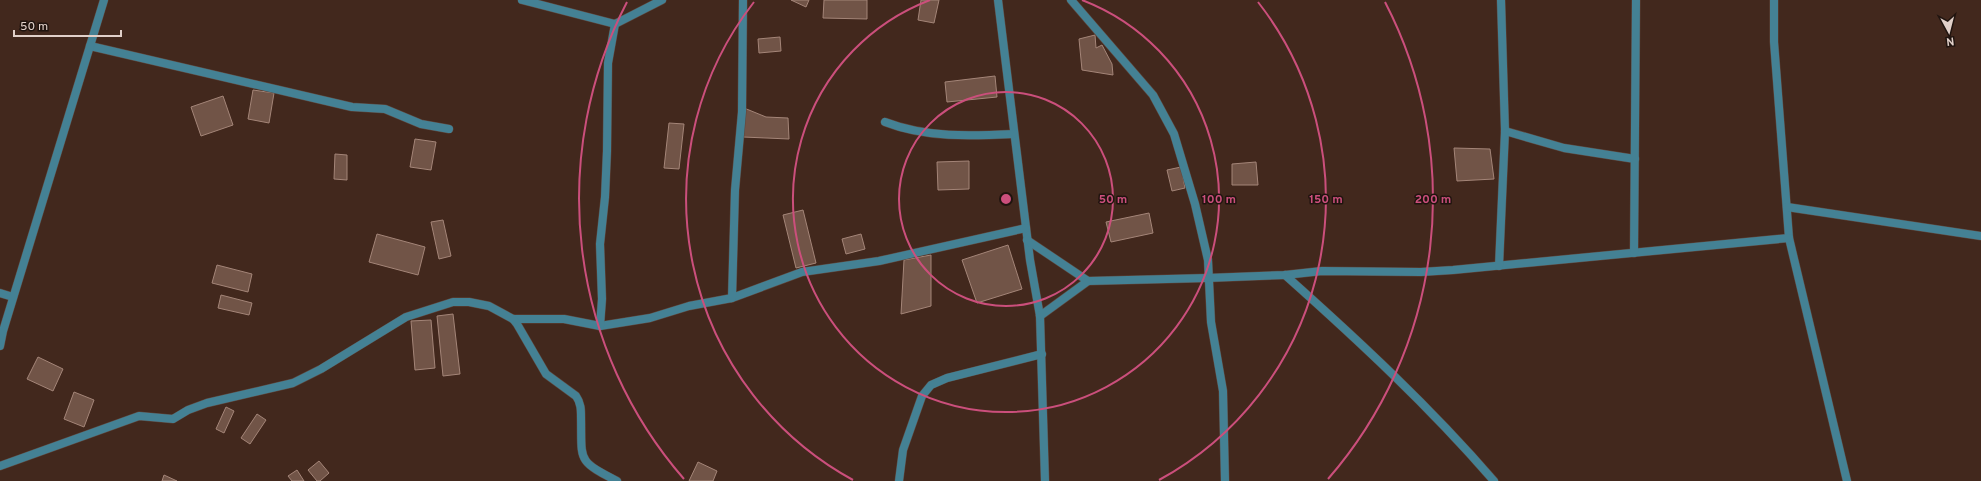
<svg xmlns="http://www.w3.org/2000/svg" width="1981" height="481" viewBox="0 0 1981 481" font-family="Overpass,sans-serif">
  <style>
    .building { fill: #715447; stroke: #a48578 }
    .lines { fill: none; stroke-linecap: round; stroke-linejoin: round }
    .street-casing { stroke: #5f463c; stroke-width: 9 }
    .street { stroke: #448194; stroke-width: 8 }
    .ring { fill: none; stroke: #cb4f7c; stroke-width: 2 }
    .centre { fill: #cb4f7c; stroke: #20140f; stroke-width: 2 }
    .ring-label { font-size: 12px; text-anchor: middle; font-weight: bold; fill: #cb4f7c; stroke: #20140f; stroke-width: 3; stroke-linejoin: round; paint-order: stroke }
  </style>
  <rect width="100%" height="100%" fill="#42281d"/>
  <g class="building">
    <path d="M791,0H809L806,7Z"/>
    <path d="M824,0H867V19L823,18Z"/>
    <path d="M921,0H939L934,23L918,20Z"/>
    <path d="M1095,35L1096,48L1102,45L1112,64L1113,75L1082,70L1079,39Z"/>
    <path d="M780,37L781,51L759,53L758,39Z"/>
    <path d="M995,76L997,97L947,102L945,82Z"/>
    <path d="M253,90L274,93L269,123L248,119Z"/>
    <path d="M223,96L233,125L201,136L191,107Z"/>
    <path d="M744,108L766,117L788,118L789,139L743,137Z"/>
    <path d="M669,123L684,124L679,169L664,168Z"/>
    <path d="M415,139L436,142L431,170L410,167Z"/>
    <path d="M1454,148L1490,149L1494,179L1457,181Z"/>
    <path d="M335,154L347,155V180L334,179Z"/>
    <path d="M969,161V189L938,190L937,162Z"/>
    <path d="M1256,162L1258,185H1232V164Z"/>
    <path d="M1181,167L1185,188L1172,191L1167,170Z"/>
    <path d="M803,210L816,263L796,268L783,215Z"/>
    <path d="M1149,213L1153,233L1111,242L1106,222Z"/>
    <path d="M443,220L451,256L439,259L431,222Z"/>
    <path d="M377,234L425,247L418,275L369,262Z"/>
    <path d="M861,234L865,249L846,254L842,239Z"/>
    <path d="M1008,245L1022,289L977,303L962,260Z"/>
    <path d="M931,255V306L901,314L904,260Z"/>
    <path d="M217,265L252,274L248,292L212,283Z"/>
    <path d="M221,295L252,303L249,315L218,308Z"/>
    <path d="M453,314L460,374L443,376L437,316Z"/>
    <path d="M431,320L435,368L415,370L411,321Z"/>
    <path d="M38,357L63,369L53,391L27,379Z"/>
    <path d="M74,392L94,400L84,427L64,419Z"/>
    <path d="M226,407L234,411L224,433L216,429Z"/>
    <path d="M257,414L266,420L250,444L241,438Z"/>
    <path d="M319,461L329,473L320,481H317L308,470Z"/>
    <path d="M698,462L717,471L713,481H689Z"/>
    <path d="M297,470L304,481H292L288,476Z"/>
    <path d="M164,475L177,481H162Z"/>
  </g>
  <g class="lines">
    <g class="street-casing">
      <g id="street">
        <path d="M522,0L615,24L662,0"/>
        <path d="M998,0L1030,260L1040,316L1045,481"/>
        <path d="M1071,0L1153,95L1174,134L1195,204L1208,260L1211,322L1223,391L1225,481"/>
        <path d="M1774,0V42L1789,238L1847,481"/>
        <path d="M90,46L352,107L385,109L421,124L449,129"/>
        <path d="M885,122C926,138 971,136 1014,134"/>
        <path d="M1505,131L1564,148L1635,159"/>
        <path d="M1787,207L1981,236"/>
        <path d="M1027,240L1088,281L1207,278L1285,275L1322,271L1421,272L1453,270L1789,238"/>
        <path d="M1634,253L1636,0"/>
        <path d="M1499,266L1505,131L1501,0"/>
        <path d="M1285,275C1358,340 1430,407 1494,481"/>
        <path d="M0,293L13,297"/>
        <path d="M732,298L802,272L879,261L1026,228"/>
        <path d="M1040,316L1088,281"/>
        <path d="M513,319H564L600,326L650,318L689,306L732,298L735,190L742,112L743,0"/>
        <path d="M600,326L602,299L600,244L605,197L607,151L608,63L615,24"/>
        <path d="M0,346L3,331L104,0"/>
        <path d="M0,466L139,416L173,419L188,410L207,403L293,383L321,369L406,317L453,302H469L489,306L513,319L517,324L546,374L576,396C581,403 581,410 581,417C582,461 576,460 617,481"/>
        <path d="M899,481L903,450L922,396L931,385L947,378L1042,354"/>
      </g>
    </g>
    <use href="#street" class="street"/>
  </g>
  <g class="ring">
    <circle cx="1006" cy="199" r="107"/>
    <path d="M1082 0A213 213 0 1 1 930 0"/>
    <path d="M853 480A320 320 0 0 1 754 2M1258 2A320 320 0 0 1 1159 480"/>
    <path d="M684 479A427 427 0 0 1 627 2M1385 2A427 427 0 0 1 1328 479"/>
  </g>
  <circle cx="1006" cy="199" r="6" class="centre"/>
  <g class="ring-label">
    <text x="1113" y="203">50 m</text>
    <text x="1219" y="203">100 m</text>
    <text x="1326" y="203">150 m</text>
    <text x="1433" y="203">200 m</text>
  </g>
  <g transform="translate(1949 32) rotate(173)" stroke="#20140f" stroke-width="3" paint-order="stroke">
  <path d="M0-3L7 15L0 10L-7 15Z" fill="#e1d0c9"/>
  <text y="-6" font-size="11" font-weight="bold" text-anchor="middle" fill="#e1d0c9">N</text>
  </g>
  <path d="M14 30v6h107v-6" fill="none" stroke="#e1d0c9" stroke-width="2"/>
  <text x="20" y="30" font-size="12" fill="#e1d0c9" stroke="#20140f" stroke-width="3" paint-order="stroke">50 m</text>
</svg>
